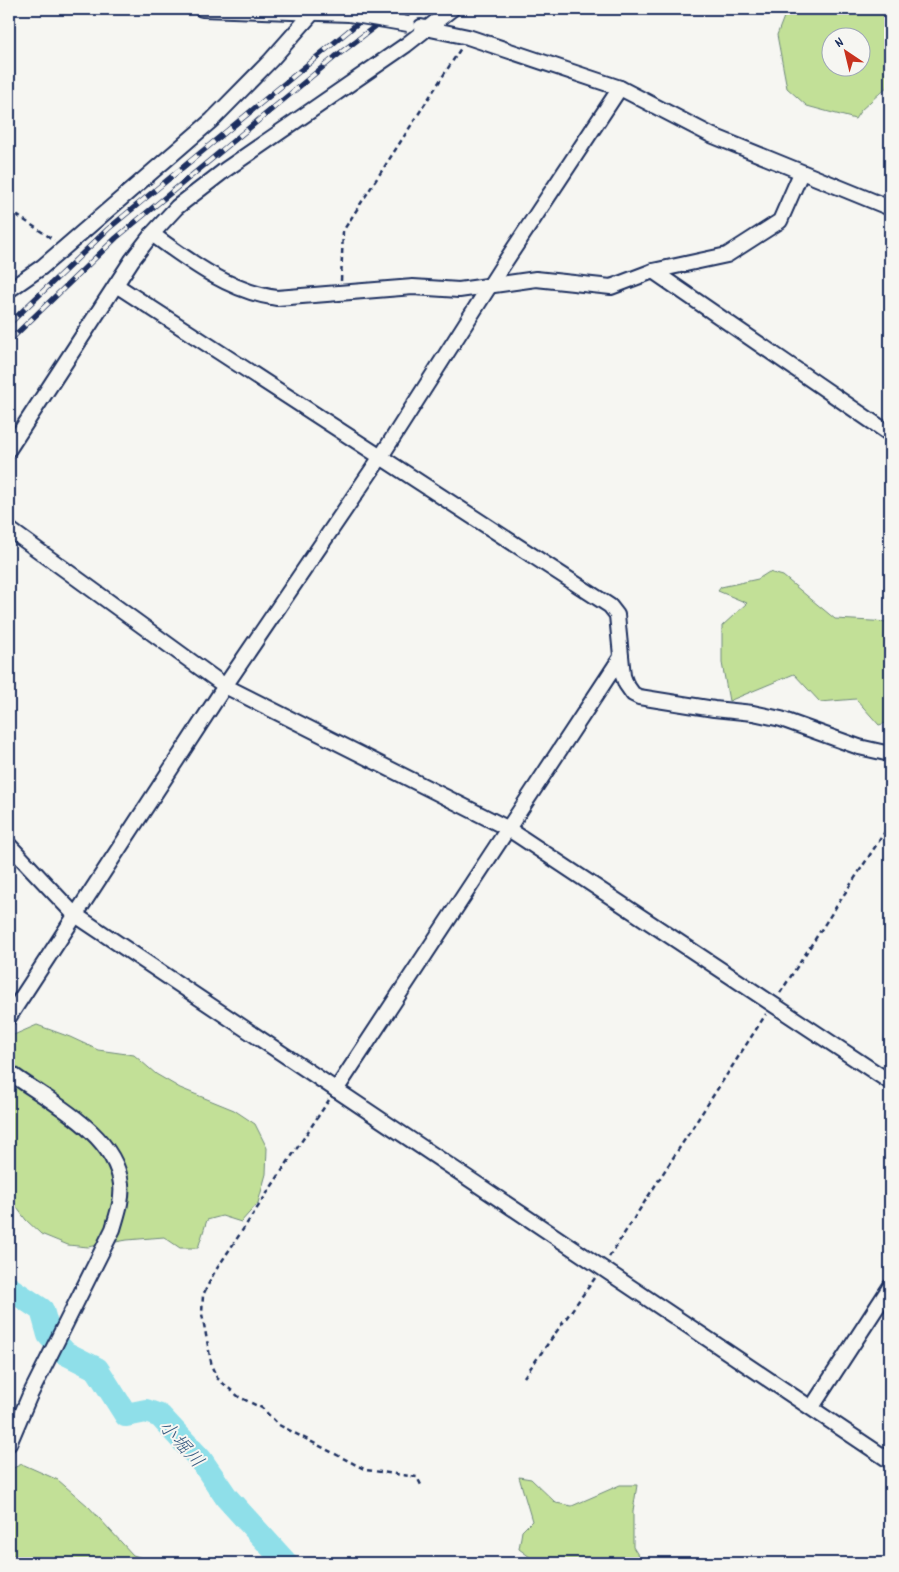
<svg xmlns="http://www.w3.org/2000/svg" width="899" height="1572" viewBox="0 0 899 1572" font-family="Dekko,'Klee One',sans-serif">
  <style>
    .green { fill: #c2e097; stroke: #6e887a; fill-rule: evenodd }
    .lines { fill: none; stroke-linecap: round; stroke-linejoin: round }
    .river { stroke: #8fdfe9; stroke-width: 24 }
    .minor-casing { stroke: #1b2f5e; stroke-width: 18 }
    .path { stroke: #1b2f5e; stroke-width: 2.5; stroke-dasharray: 5 4; stroke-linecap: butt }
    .minor { stroke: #f6f6f2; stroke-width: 14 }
    .rail-casing { stroke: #1b2f5e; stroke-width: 5.5 }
    .rail { stroke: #f6f6f2; stroke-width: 4; stroke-dasharray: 11; stroke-linecap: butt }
    .minor-bridge-casing { stroke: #1b2f5e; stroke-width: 18; stroke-linecap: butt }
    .minor-bridge { stroke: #f6f6f2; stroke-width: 14 }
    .labels { text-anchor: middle; stroke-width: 4; stroke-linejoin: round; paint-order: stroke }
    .water-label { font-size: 19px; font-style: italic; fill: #385b81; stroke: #f6f6f2 }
  </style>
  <rect width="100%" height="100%" fill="#f6f6f2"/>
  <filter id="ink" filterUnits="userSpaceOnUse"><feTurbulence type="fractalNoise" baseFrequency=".02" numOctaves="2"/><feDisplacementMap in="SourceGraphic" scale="10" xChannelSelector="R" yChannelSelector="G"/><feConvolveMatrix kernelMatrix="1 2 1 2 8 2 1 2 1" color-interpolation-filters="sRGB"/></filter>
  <g filter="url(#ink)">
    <g class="green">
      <path d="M787,9H890V84L861,110L855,119L807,106L787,88L777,35ZM832,38H862V68H832Z"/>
      <path d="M769,572L783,576L835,619L890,622V722L879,725L856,699L820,702L794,674L729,701L722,663V626L747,603L718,591L721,587L758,579Z"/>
      <path d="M37,1025L70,1037L98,1050L134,1055L156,1074L180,1088L234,1110L255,1124L267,1148L266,1174L258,1203L241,1222L222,1216L207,1220L198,1248H180L164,1237L127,1240L88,1247L68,1245L41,1234L26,1220L9,1197V1037Z"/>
      <path d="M22,1464L58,1480L88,1506L133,1555L159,1563H9V1470Z"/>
      <path d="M519,1477L531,1479L556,1503L572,1506L620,1485H637L633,1511V1547L643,1563H538L519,1549L522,1531L532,1521Z"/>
    </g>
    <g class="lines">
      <path class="river" d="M9,1288L42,1310L49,1335L65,1353L97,1369L126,1415L146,1411L160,1416L201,1460L227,1498L286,1563"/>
      <g class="minor-casing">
        <g id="minor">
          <path d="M202,9L349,14"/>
          <path d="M421,27L468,37L620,88L711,135L890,208"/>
          <path d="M152,234C189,261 230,292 277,298L413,287L459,290L536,279L611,287L653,271L727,255L780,221L801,173"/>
          <path d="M653,271L890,434"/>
          <path d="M116,285L610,606L617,615L623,676L626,684L633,694L639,697L714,709L753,713L781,719L859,747L890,754"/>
          <path d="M9,290L42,267L212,120L271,60L316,9"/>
          <path d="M9,449L132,260L152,234L177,207L225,170L406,45L452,9"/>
          <path d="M9,529L225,686L507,828L890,1082"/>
          <path d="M9,845L74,914L890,1461"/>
          <path d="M9,1017L225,686L380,458L501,268L620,88"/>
          <path d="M9,1072C46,1100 115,1132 121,1184C123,1199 117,1215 113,1229L29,1397L9,1444"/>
          <path d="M336,1090L621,657"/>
          <path d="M812,1407L890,1287"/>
        </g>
      </g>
      <g class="path">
        <path d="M9,210L54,240"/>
        <path d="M341,281L343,231L461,48"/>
        <path d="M780,993L890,824"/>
        <path d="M329,1100L214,1273L203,1295L202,1314L212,1367L217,1378L239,1397L262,1408L279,1425L366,1470L417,1477L422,1487"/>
        <path d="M609,1257L766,1014"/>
        <path d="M524,1377L595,1278"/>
      </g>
      <use href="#minor" class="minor"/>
      <g class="rail-casing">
        <g id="rail">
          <path d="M9,324L108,229L375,9"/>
          <path d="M9,341L116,238L335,57L398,9"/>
        </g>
      </g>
      <use href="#rail" class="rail"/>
      <g class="minor-bridge-casing">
        <path id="minor-bridge" d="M349,14L408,24"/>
      </g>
      <use href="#minor-bridge" class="minor-bridge"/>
    </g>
  </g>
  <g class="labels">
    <g class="water-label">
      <text transform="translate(182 1443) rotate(48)" y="7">小堀川</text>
    </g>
  </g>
  <rect width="899" height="1572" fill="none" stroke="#f6f6f2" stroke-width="30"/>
  <rect x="15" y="15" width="869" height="1542" fill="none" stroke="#1b2f5e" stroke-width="2" filter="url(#ink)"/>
  <g transform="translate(846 52) rotate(325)"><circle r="24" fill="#f6f6f2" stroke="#9ea6b7"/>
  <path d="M0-4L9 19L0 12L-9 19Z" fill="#c8321e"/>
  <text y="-8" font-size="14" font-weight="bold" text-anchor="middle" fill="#1b2f5e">N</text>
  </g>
</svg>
